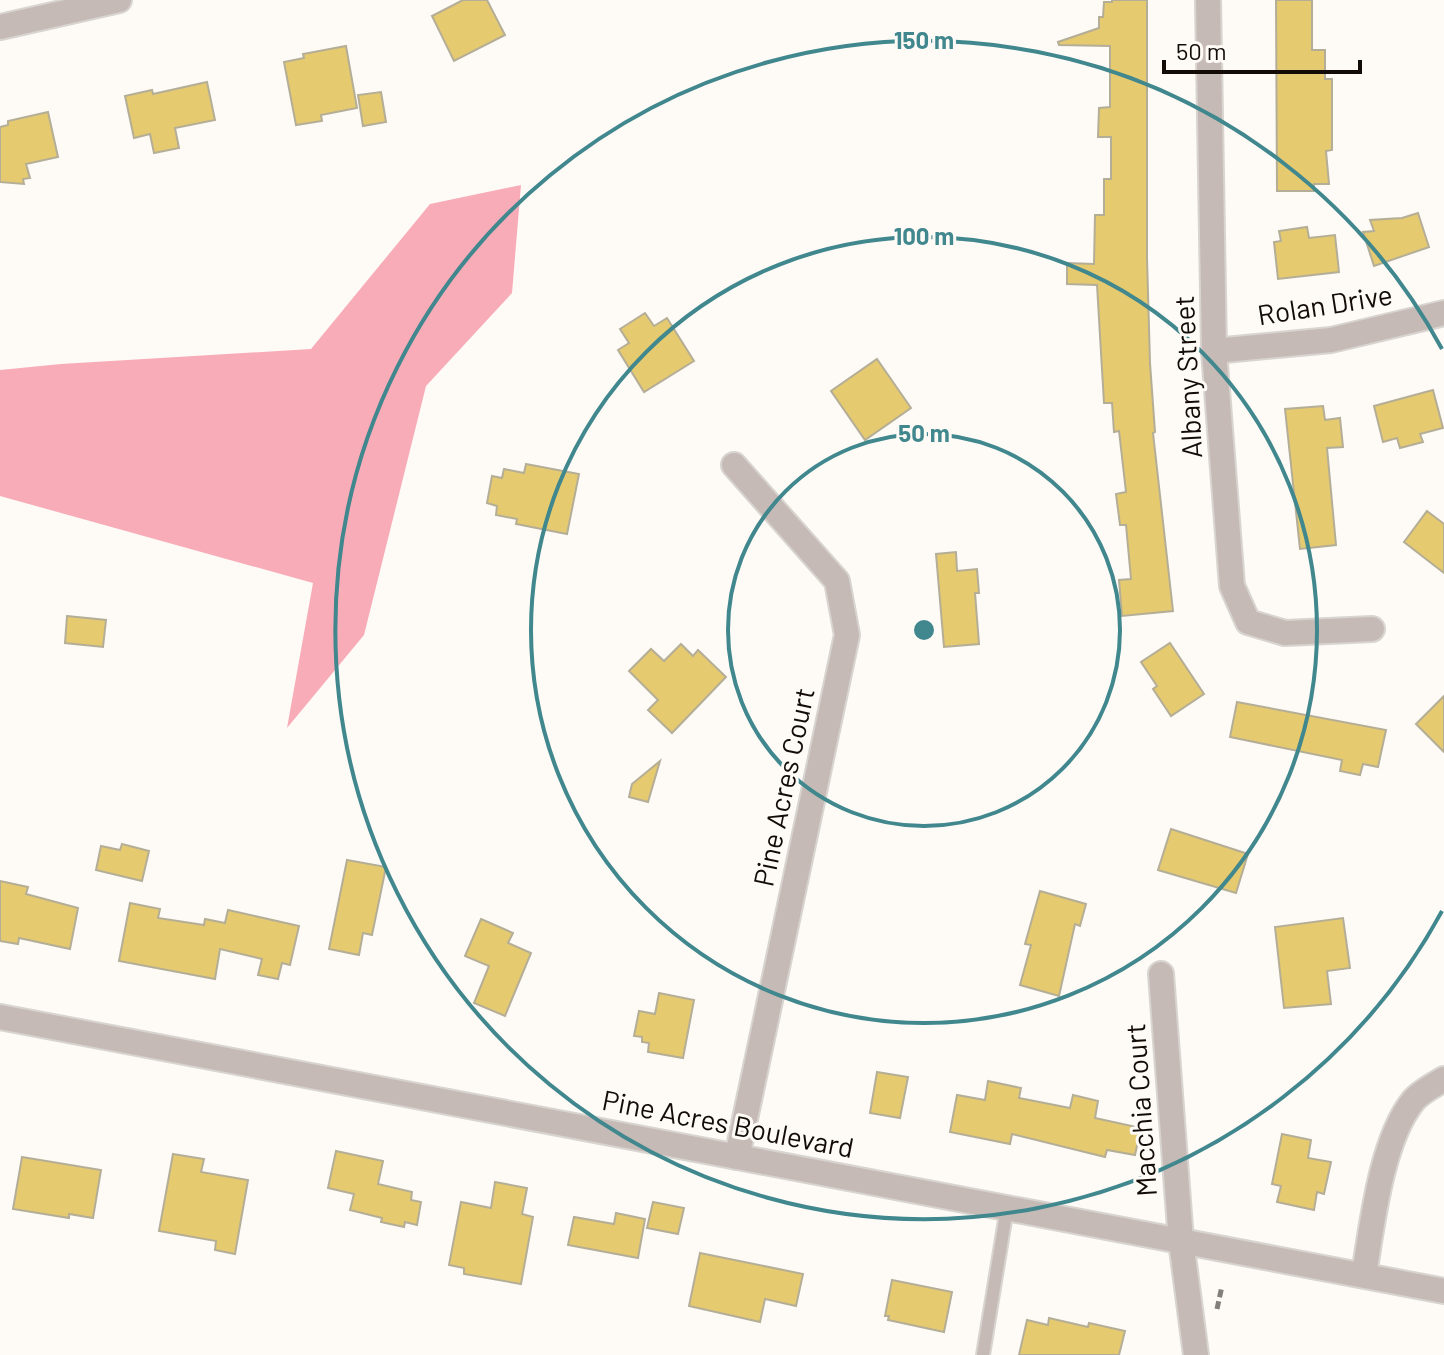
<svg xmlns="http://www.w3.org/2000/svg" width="1444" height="1355" viewBox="0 0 1444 1355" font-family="Barlow,sans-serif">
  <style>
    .forest { fill: #f8acb8 }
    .building { fill: #e6ca70; stroke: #b5ae97; stroke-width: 2 }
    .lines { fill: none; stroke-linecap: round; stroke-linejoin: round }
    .lane-casing { stroke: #d8d4d0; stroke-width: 16 }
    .street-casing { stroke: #d8d4d0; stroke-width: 28 }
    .path { stroke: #837e79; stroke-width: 5; stroke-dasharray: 8 4; stroke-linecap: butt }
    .lane { stroke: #c6bab6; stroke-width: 12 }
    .street { stroke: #c6bab6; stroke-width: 24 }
    .ring { fill: none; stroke: #40878e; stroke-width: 4 }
    .labels { text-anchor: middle; stroke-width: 6; stroke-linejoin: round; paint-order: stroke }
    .street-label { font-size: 28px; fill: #120b06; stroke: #fefaf6 }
    .centre { fill: #40878e; stroke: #fefaf6; stroke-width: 4 }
    .ring-label { font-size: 24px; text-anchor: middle; font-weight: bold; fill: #40878e; stroke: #fefaf6; stroke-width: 6; stroke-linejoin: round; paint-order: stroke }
  </style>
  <rect width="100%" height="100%" fill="#fefaf6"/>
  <path class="forest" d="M521,185L512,293L426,386L364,635L287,728L313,583L0,496V370L61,364L311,349L430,204Z"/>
  <g class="building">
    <path d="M463,0H487L505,35L454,61L432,16Z"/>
    <path d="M1112,0H1147V258L1150,363L1155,432L1153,433L1173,611L1122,616L1119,580L1131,579L1126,525H1120L1116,494L1126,492L1119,431L1114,432L1112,403H1104L1097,285L1067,284V263L1094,264L1095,215H1104V179H1111V137H1098L1099,108L1110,107V46L1059,45L1058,42L1099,28V17H1103L1104,2H1112Z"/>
    <path d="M1276,0H1312V50H1325V79H1332V150L1326,151L1329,184H1314V191H1277Z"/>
    <path d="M346,46L357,108L321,115L322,121L296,125L284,62L304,58L303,54Z"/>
    <path d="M207,82L215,120L175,128L179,148L154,153L150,134L134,138L125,96L152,90L153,94Z"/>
    <path d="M381,92L386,122L363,126L358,95Z"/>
    <path d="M48,112L58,157L26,164L30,178L23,179L24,184L0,182V127L8,125V121Z"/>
    <path d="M1418,213L1429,247L1374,266L1363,232L1374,231L1370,220L1402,218Z"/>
    <path d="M1307,227L1309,238L1335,235L1339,272L1278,279L1274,242L1281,241L1279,231Z"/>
    <path d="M645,313L654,326L667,318L694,361L644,392L618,350L629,343L620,329Z"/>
    <path d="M877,359L911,408L865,440L831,391Z"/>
    <path d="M1433,390L1443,428L1420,434L1423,442L1400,448L1397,438L1383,442L1374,406Z"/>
    <path d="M1323,406L1325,420L1340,418L1343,447L1327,448L1336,545L1300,549L1285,409Z"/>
    <path d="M526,464L579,474L567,534L516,524L517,519L496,515L497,506L487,503L492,476L502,478L504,469L524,473Z"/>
    <path d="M1427,511L1444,524V573L1404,542Z"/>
    <path d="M956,552L957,571L977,569L979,593H975L979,644L944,647L936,554Z"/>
    <path d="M67,616L106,620L103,647L65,643Z"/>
    <path d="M1170,643L1204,694L1171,716L1153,689L1157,686L1141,662Z"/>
    <path d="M681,644L693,656L698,650L726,677L672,733L648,710L658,700L629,671L651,649L664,661Z"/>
    <path d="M1444,696V752L1416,724Z"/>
    <path d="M1237,702L1386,730L1378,767L1363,764L1360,775L1340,771L1342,760L1230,737Z"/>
    <path d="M660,761L648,802L629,797L632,784Z"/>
    <path d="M1171,829L1248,854L1236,893L1158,870Z"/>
    <path d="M122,844L149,851L142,881L96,870L101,846L120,850Z"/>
    <path d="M347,860L386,867L372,935L363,933L359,955L329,949Z"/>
    <path d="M0,881L28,887L26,894L78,908L70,949L19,938L18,944L0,941Z"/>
    <path d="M1040,891L1086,904L1080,926L1075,924L1059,996L1020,985L1031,945L1025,944Z"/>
    <path d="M130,903L160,909L158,918L204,925L205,919L225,923L228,910L299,926L290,965L282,963L278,979L258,975L262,959L220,949L215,979L119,961Z"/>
    <path d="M1343,918L1350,968L1327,971L1331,1004L1284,1008L1275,927Z"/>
    <path d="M481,919L513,933L508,943L531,953L505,1016L474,1003L489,966L465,956Z"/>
    <path d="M659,993L694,1000L683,1058L648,1052L649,1043L642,1042V1037L634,1036L639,1011L655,1014Z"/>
    <path d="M877,1072L908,1077L900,1118L870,1113Z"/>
    <path d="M988,1081L1021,1088L1019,1098L1070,1108L1073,1095L1098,1101L1095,1118L1141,1128L1135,1155L1107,1150L1105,1157L1012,1134L1010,1144L950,1132L957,1095L985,1100Z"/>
    <path d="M1282,1134L1311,1140L1308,1158L1331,1162L1324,1194L1317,1192L1314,1210L1277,1202L1281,1186L1272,1184Z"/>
    <path d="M336,1151L383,1161L378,1184L412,1192L411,1200L421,1202L417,1225L405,1222L404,1227L381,1222L382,1218L350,1210L354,1194L328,1188Z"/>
    <path d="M173,1154L204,1159L201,1172L248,1180L235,1254L215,1250L216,1241L159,1231Z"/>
    <path d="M22,1157L101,1170L93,1218L69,1214V1218L13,1209Z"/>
    <path d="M495,1182L527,1188L522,1214L533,1217L521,1284L464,1274V1268L449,1265L461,1202L491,1208Z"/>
    <path d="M653,1202L684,1208L678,1234L647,1228Z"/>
    <path d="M616,1213L645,1219L638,1258L568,1245L574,1217L614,1224Z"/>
    <path d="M700,1253L803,1274L796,1306L765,1299L760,1322L689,1306Z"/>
    <path d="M892,1280L952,1292L944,1332L888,1320L889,1316H885Z"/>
    <path d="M1049,1318L1088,1327L1089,1323L1125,1331L1119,1355H1019L1027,1320L1048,1325Z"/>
  </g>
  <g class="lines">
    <g class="lane-casing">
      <path id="lane" d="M983,1355L1007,1208"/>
    </g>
    <g class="street-casing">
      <g id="street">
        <path d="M1208,0L1214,351L1232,586L1248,622L1285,633L1372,629"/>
        <path d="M0,27L119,0"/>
        <path d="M1214,351L1331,340L1444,313"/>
        <path d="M734,465L837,581L847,635L737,1157"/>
        <path d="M1161,974L1181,1241L1196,1355"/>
        <path d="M0,1017L1444,1291"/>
        <path d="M1364,1275C1372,1225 1381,1141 1413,1101C1420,1092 1434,1085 1444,1079"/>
      </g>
    </g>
    <path class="path" d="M1217,1309L1222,1286"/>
    <use href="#lane" class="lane"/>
    <use href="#street" class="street"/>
  </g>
  <g class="ring">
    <circle cx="924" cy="630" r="196"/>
    <circle cx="924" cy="630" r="393"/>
    <path d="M1442 911A589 589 0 1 1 1442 349"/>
  </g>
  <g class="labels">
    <g class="street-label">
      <text transform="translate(1325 305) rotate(-9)" y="10">Rolan Drive</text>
      <text transform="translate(1188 377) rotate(-93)" y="10">Albany Street</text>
      <text transform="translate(784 787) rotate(-78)" y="10">Pine Acres Court</text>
      <text transform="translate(1141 1110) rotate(-94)" y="10">Macchia Court</text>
      <text transform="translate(728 1124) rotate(11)" y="10">Pine Acres Boulevard</text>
    </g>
  </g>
  <circle cx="924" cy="630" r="12" class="centre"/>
  <g class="ring-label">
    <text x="924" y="49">150 m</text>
    <text x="924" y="245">100 m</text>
    <text x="924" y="442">50 m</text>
  </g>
  <path d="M1164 60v12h196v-12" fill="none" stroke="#120b06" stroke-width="4"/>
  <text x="1176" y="60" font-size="24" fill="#120b06" stroke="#fefaf6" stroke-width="6" paint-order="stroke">50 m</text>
</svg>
